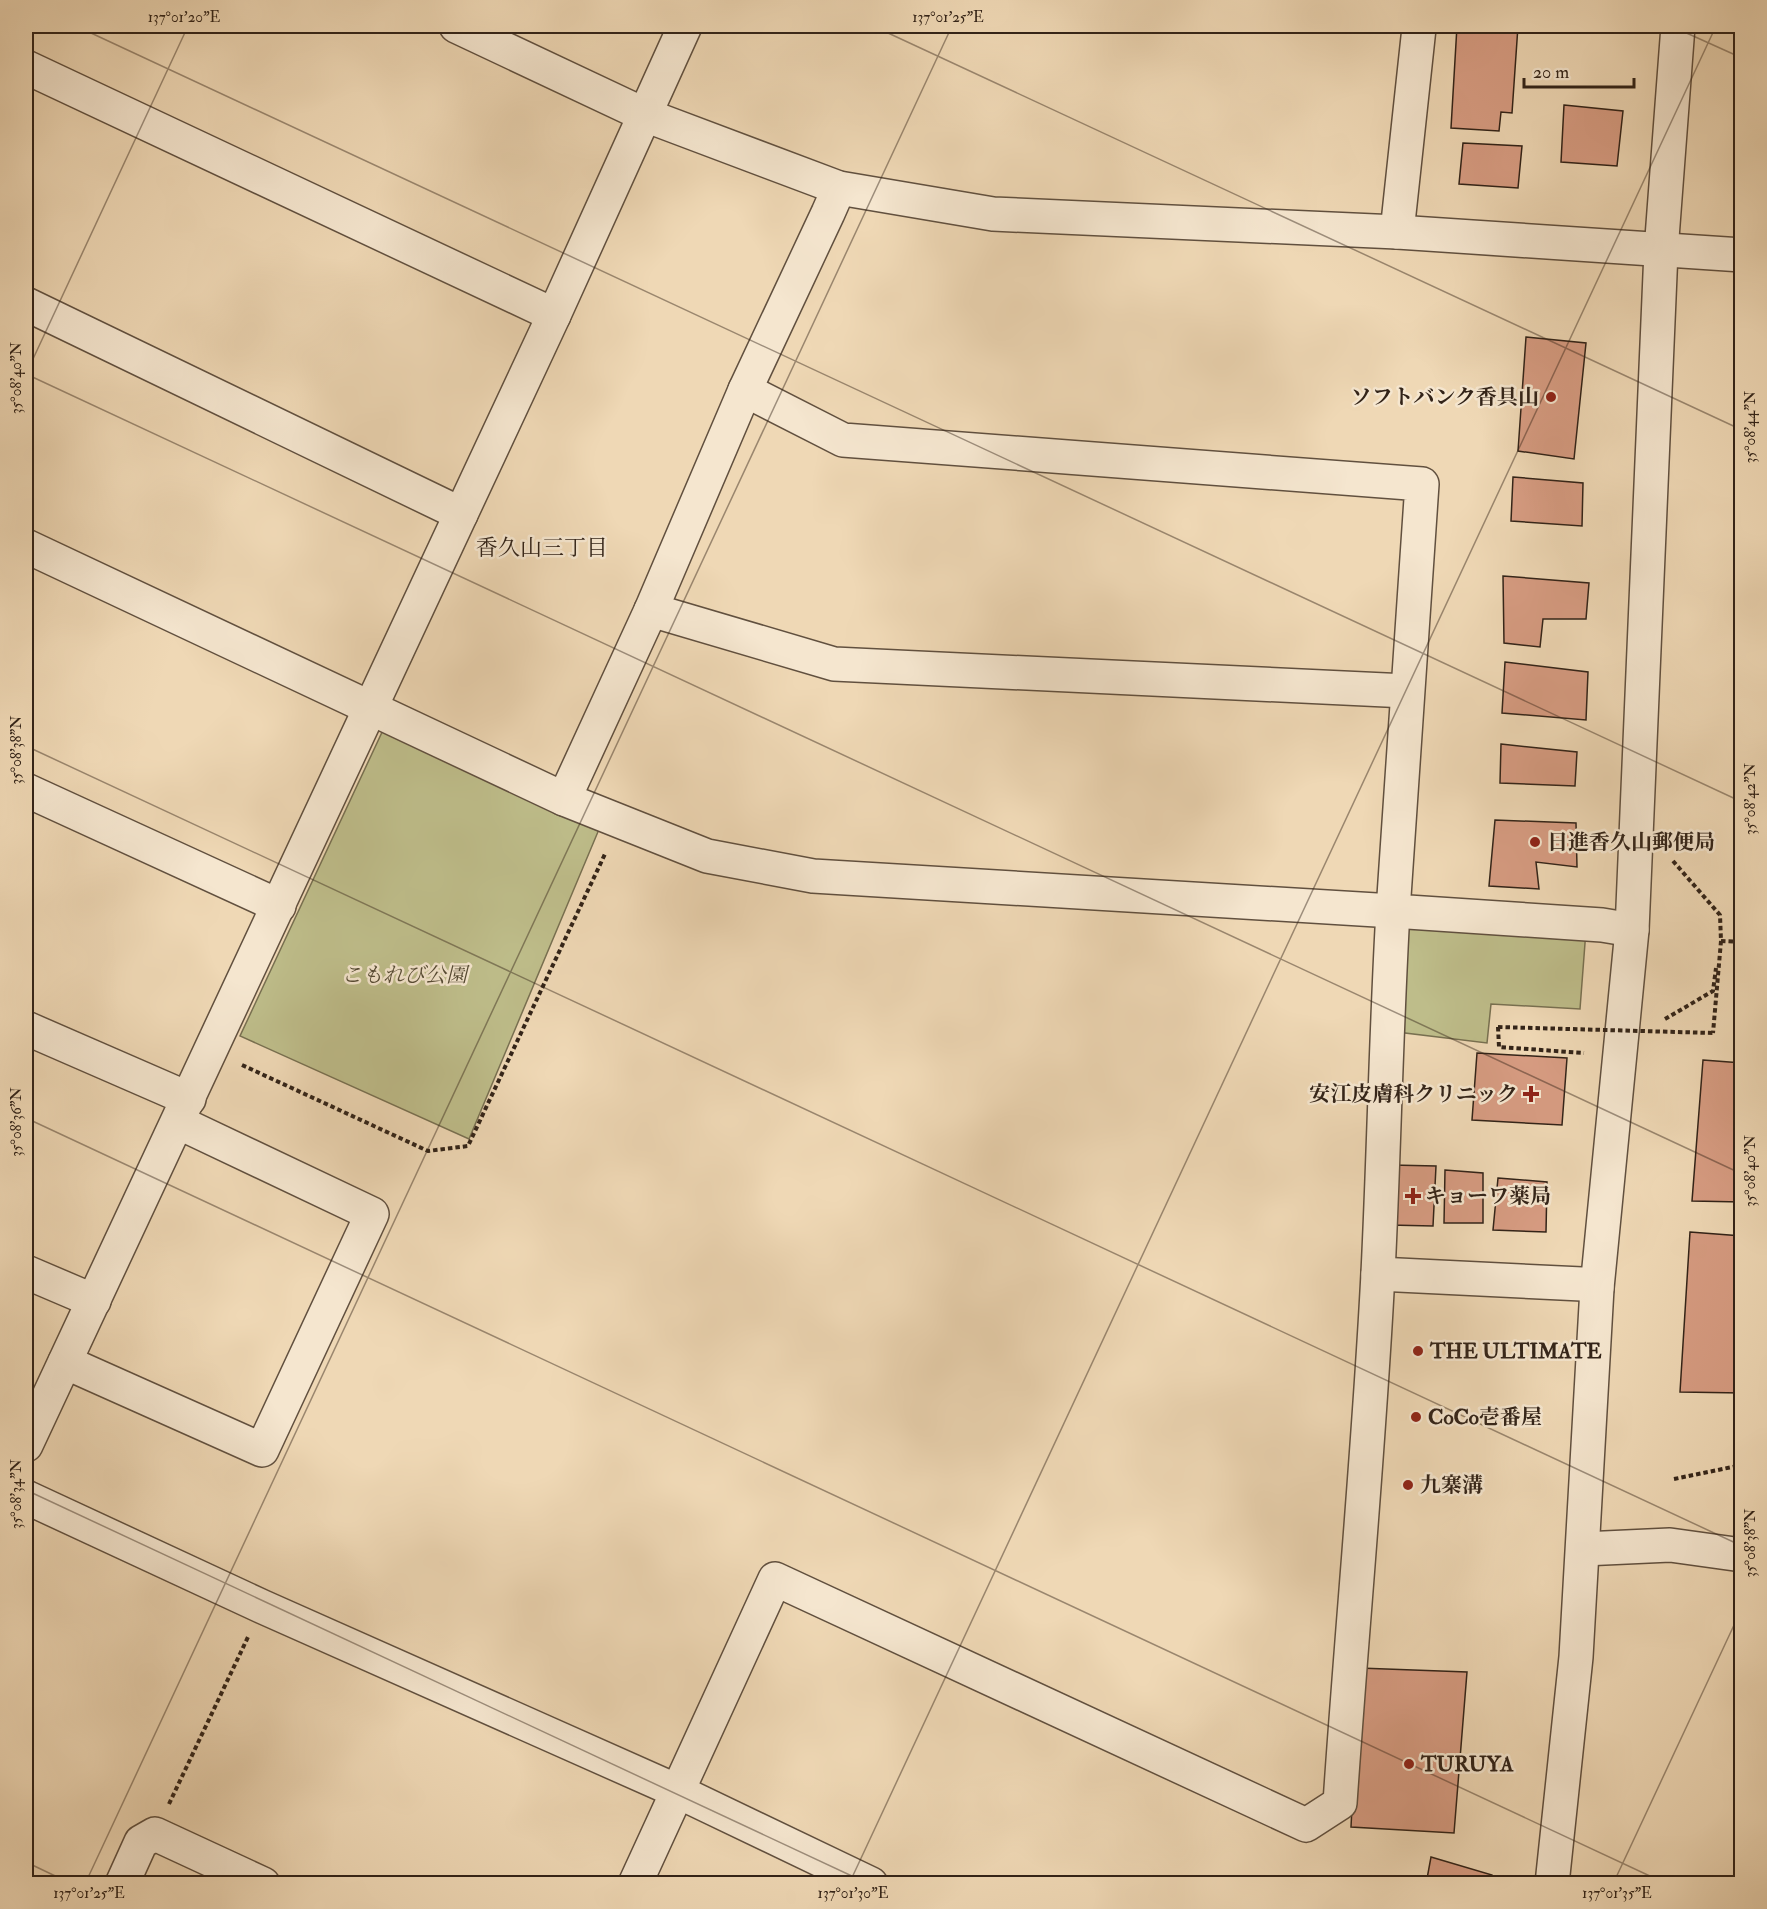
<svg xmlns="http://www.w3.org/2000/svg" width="1767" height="1909" viewBox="0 0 1767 1909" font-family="'IM FELL Double Pica','Noto Serif JP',serif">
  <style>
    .green { fill: #bebd8a; stroke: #787051; stroke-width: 1.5 }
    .building { fill: #d79c82; stroke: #322318; stroke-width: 1.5 }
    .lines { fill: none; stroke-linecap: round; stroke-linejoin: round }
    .minor-casing { stroke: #61503f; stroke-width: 36 }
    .path { stroke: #322318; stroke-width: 4; stroke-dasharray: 4.5 3; stroke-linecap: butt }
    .minor { stroke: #f5e6cf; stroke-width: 33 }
    .path-bridge { stroke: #322318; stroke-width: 4; stroke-dasharray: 4.5 3; stroke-linecap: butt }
    .ticks { fill: none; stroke: #322318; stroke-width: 1.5; stroke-opacity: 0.45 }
    .poi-dot { fill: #8f2418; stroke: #f5e6cf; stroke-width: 2 }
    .labels { text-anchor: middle; stroke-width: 5; stroke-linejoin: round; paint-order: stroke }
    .poi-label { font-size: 21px; font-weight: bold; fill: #322318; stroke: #f5e6cf; text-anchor: start }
    .park-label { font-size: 21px; font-style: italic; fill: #554a34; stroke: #f5e6cf }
    .neighbourhood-label { font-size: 22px; fill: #322318; stroke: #f5e6cf }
    .neatline { fill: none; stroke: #322318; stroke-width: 2 }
    .ticks-label { font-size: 15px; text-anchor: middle; fill: #322318 }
  </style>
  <rect width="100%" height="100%" fill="#efd8b5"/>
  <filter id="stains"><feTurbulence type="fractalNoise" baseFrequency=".00333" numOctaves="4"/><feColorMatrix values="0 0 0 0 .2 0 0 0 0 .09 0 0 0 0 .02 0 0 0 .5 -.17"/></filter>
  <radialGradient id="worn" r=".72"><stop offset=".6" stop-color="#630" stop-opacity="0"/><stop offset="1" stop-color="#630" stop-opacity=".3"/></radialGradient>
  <g class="green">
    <path d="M384,728L600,827L469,1139L240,1036Z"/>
    <path d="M1403,920L1586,930L1580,1009L1491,1004L1487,1043L1397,1032Z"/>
  </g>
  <g class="building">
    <path d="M1457,26H1518L1512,113L1501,112L1499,131L1451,128Z"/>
    <path d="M1564,105L1623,111L1617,166L1561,162Z"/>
    <path d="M1463,143L1522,146L1518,188L1459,184Z"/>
    <path d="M1526,337L1586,343L1574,459L1518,451Z"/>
    <path d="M1513,477L1583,483L1582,526L1511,521Z"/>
    <path d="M1503,576L1589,583L1586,619H1543L1540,647L1504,643Z"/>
    <path d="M1505,662L1588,672L1586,720L1502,713Z"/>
    <path d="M1501,744L1577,752L1575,786L1500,783Z"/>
    <path d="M1495,820L1576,823L1577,867L1536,862L1539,889L1489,886Z"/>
    <path d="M1477,1053L1567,1058L1562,1125L1472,1120Z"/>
    <path d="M1703,1060L1742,1063V1202L1692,1201Z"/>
    <path d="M1391,1165L1436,1166L1433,1226L1389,1225Z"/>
    <path d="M1445,1170L1483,1173V1223H1444Z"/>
    <path d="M1498,1178L1547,1182L1546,1232L1493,1230Z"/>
    <path d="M1690,1232L1742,1236V1393L1680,1392Z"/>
    <path d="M1359,1668L1467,1672L1454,1833L1351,1827Z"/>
    <path d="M1431,1857L1492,1875L1491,1884H1426Z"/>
  </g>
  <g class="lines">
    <g class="minor-casing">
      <g id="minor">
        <path d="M456,26L645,115L839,188L993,214L1397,232L1742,255"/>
        <path d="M26,67L554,315"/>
        <path d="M1397,232L1419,28L1417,26"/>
        <path d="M26,304L461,514"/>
        <path d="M745,390L843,440L1422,484L1393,911L1602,925L1632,930"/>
        <path d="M26,546L564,799L707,856L813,876L1393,911C1386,1032 1384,1153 1378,1273C1369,1450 1352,1626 1340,1803L1306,1825L775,1579L635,1884"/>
        <path d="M651,610L834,664L1407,691"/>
        <path d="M26,790L279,906"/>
        <path d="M564,799L651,610L745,390L828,213L839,188"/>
        <path d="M26,1028L189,1099"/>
        <path d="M26,1272L94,1301"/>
        <path d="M1378,1274L1582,1284L1597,1288"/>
        <path d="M65,1362L262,1450L372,1214L178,1122"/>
        <path d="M26,1445L554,315L685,26"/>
        <path d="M26,1497L263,1607L677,1791L871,1884"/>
        <path d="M1583,1549L1670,1545L1742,1555"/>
        <path d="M122,1884L141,1842L155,1834L263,1884"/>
        <path d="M1552,1884L1576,1657L1597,1288L1632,930L1661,251L1678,26"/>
      </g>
    </g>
    <g class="path">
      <path d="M1735,219L1742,83"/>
      <path d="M1673,861L1720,915L1721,941L1713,1033"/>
      <path d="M1721,941L1742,942"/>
      <path d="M1665,1019L1713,991L1716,968"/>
      <path d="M1498,1027L1499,1047L1584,1053"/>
      <path d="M242,1065L428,1151L468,1146L605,854"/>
      <path d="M1674,1479L1742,1465"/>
      <path d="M169,1804L248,1637"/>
    </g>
    <use href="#minor" class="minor"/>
    <path class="path-bridge" d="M1498,1027L1713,1033"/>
  </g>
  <path class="ticks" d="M76,26L1742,802M873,26L1742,430M1671,26L1742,58M26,374L188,26M26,374L1742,1174M26,746L1742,1546M26,1118L1667,1884M26,1490L869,1884M26,1862L72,1884M85,1884L952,26M849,1884L1716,26M1613,1884L1742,1608"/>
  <g class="poi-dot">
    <circle cx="1551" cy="397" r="6"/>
    <circle cx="1535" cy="842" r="6"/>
    <path d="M1528 1085h6v6h6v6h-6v6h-6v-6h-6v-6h6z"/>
    <path d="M1410 1187h6v6h6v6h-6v6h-6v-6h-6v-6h6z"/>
    <circle cx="1418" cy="1351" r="6"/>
    <circle cx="1416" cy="1417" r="6"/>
    <circle cx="1408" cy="1485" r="6"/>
    <circle cx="1409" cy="1764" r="6"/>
  </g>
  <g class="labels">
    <g class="poi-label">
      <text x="1539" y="404" text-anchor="end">ソフトバンク香具山</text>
      <text x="1547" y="849">日進香久山郵便局</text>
      <text x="1518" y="1101" text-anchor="end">安江皮膚科クリニック</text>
      <text x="1425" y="1203">キョーワ薬局</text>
      <text x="1430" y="1358">THE ULTIMATE</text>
      <text x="1428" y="1424">CoCo壱番屋</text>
      <text x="1420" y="1492">九寨溝</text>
      <text x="1421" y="1771">TURUYA</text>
    </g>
    <g class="park-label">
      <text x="404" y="982">こもれび公園</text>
    </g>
    <g class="neighbourhood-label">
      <text x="542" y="555">香久山三丁目</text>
    </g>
  </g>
  <rect width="1767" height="1909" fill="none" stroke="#efd8b5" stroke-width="66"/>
  <path d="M1524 78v9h110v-9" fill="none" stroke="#322318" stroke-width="3"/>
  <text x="1533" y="78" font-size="18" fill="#322318" stroke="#f5e6cf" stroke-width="4.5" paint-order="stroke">20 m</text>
  <rect x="33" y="33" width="1701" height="1843" class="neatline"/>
  <g class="ticks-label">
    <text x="184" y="22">137°01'20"E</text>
    <text x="948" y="22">137°01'25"E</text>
    <text transform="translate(16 378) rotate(-90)" y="5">35°08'40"N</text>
    <text transform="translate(1750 427) rotate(-90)" y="5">35°08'44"N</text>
    <text transform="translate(16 750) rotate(-90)" y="5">35°08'38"N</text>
    <text transform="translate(1750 799) rotate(-90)" y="5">35°08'42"N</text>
    <text transform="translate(16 1122) rotate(-90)" y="5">35°08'36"N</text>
    <text transform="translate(1750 1171) rotate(-90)" y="5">35°08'40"N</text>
    <text transform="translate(16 1494) rotate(-90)" y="5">35°08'34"N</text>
    <text transform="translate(1750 1543) rotate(-90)" y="5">35°08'38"N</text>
    <text x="89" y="1898">137°01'25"E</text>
    <text x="853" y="1898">137°01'30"E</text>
    <text x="1617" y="1898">137°01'35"E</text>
  </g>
  <rect width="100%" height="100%" filter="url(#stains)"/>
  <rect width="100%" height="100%" fill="url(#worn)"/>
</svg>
